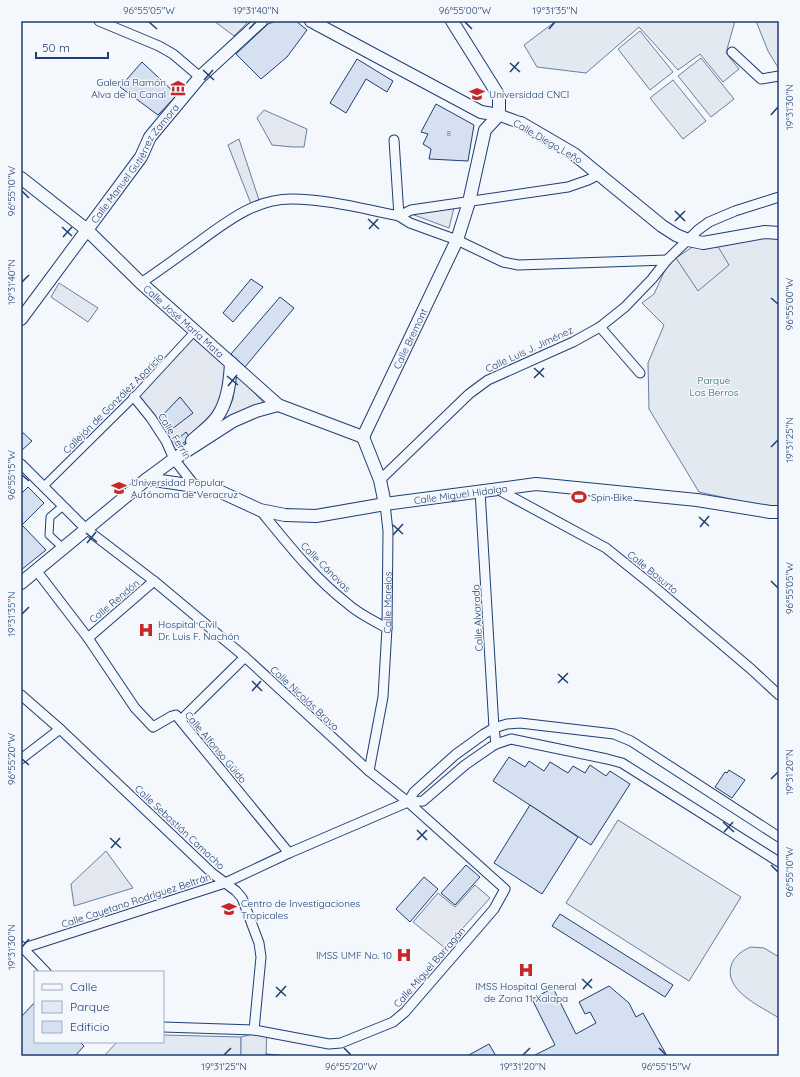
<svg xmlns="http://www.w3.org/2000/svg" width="800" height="1077" viewBox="0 0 800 1077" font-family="Quicksand,sans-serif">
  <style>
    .green { fill: #e3e9f0; stroke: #687fa3 }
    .parking { fill: #e3e8f0; stroke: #687fa3 }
    .building { fill: #d5e0f0; stroke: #1d3f73 }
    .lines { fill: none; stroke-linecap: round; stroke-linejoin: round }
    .pedestrian-casing { stroke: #1d3f73; stroke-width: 9 }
    .minor-casing { stroke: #1d3f73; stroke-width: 11 }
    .tertiary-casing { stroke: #1d3f73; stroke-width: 13 }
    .secondary-casing { stroke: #1d3f73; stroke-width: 14 }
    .pedestrian { stroke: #f4f7fb; stroke-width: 7 }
    .minor { stroke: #f4f7fb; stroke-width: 9 }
    .tertiary { stroke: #f4f7fb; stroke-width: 11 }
    .secondary { stroke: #f4f7fb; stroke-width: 12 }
    .ticks { fill: none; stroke: #1d3f73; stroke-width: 1.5 }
    .labels { text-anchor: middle; stroke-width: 3; stroke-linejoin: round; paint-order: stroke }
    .number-label { font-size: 8px; fill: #4b6792 }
    .poi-label { font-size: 10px; fill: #1d3f73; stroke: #f4f7fb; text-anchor: start }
    .street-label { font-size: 10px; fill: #1d3f73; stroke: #f4f7fb }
    .park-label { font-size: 10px; fill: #2c6c60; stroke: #f4f7fb }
    .neatline { fill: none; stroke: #1d3f73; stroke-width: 1.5 }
    .ticks-label { font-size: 10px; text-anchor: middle; fill: #1d3f73 }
  </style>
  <rect width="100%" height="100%" fill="#f4f7fb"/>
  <g class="green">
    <path d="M556,21H735L726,53L739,69L723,82L700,54L678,70L639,27L586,73L537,67L524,45Z"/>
    <path d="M756,21H779V69L768,51Z"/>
    <path d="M640,31L673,72L650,90L618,49Z"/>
    <path d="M701,58L734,99L711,117L678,76Z"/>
    <path d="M673,80L706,121L683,139L650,98Z"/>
    <path d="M455,204L449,228L406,212Z"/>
    <path d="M779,233V507L772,508L699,492L649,409L648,363L664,325L642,303L654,294L666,268L676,258L698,290L717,245Z"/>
    <path d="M236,374L265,404L222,423L233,399Z"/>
    <path d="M618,820L741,897L689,981L566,903Z"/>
    <path d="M751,947L764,948L779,957V1018C762,1007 721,990 732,963C736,955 743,950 751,947Z"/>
    <path d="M163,1035L241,1037V1056H104L117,1042H163Z"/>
  </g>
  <g class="parking">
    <path d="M214,21H245L247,23L234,36Z"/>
    <path d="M264,110L307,129L304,147H293L272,145L257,118Z"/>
    <path d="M239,139L259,200L251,204L228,145Z"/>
    <path d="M717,245L729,265L698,291L676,258L694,246Z"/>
    <path d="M59,283L98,308L88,322L51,297Z"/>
    <path d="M195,331L226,367L225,378L220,402L207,422L174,459L134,397Z"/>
    <path d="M106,851L133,888L74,906L71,884Z"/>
    <path d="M475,885L490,898L445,948L413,922L438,893L455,907Z"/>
    <path d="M267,1030L266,1056H241V1037Z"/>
  </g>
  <g class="building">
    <path d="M276,21H296L307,30L287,57L261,79L236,54L268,24Z"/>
    <path d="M357,59L393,81L387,92L366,79L346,113L330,103Z"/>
    <path d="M142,62L177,95L158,115L120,87Z"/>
    <path d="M179,82L184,87L177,95L171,90Z"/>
    <path d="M436,104L474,125L468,161L429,159L431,149L423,144L428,134L421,132Z"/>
    <path d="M251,279L263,287L233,322L223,313Z"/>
    <path d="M280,297L294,308L245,367L231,354Z"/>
    <path d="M180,397L193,413L168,432L159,419Z"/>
    <path d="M21,431L32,441L21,451Z"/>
    <path d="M186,432L190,438L178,447L174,442Z"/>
    <path d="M28,487L44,503L22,525L21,494Z"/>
    <path d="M21,524L46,550L21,570Z"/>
    <path d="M509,757L525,767L529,761L544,771L550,762L568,773L573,766L585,773L590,765L606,776L610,771L630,784L591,845L493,781Z"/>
    <path d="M729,770L745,780L732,798L715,787L725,772L727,773Z"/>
    <path d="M530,805L578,837L542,894L494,863Z"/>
    <path d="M466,865L480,877L455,905L441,893Z"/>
    <path d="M424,877L438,889L410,922L396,909Z"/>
    <path d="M560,914L673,985L665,997L552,926Z"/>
    <path d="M609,986L629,1003L636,1017L643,1013L667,1056H535V1055L555,1045L532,999L553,988L576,1034L596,1023L590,1012L585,1014L579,1002Z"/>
    <path d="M35,1002V1042H80L84,1046L75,1056H21V1017Z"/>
    <path d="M489,1044L496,1056H467Z"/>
    <path d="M266,1054L290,1056H266Z"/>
  </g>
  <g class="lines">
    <g class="pedestrian-casing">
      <g id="pedestrian">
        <path d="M43,487L134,397L195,331"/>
        <path d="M63,506L50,517L49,535L63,548"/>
      </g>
    </g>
    <g class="minor-casing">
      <g id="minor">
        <path d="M99,21L159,46L173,54L200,77"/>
        <path d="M732,52L761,79L779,76"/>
        <path d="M394,140L399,216L411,210L568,187L588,180L600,174"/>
        <path d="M141,283C160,270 178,257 196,244C225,223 254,199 291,199C327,199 364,209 399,216L410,223L457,240L503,262L518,265L667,260"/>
        <path d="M600,327L640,373"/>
        <path d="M134,397L151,418L166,441L174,459L195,486"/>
        <path d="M21,464L86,529L154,581L245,657L369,771L408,802L505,889L494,909L405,1012L393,1022L341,1043L329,1044L254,1030L163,1027"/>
        <path d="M380,480L469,394L488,380L573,342L600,327L625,307L652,279L667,260L698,230L709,222L735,211L779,197"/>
        <path d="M497,489L606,548L652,585L751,669L779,695"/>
        <path d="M480,491L494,728L496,744"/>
        <path d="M260,510C287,543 314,578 348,604C359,614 374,621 387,628"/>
        <path d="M36,570L88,638L135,708L153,727L172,716L176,715L289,853"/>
        <path d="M88,638L154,581"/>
        <path d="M21,695L60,729L212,873L236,891L242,898L259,943L261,957L254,1030"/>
        <path d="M181,720L245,657"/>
        <path d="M21,759L60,729"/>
        <path id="s1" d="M369,771L383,697L387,628L388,531L385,504"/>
        <path d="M408,802L414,792L455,755L484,734L494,728L507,724L520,723L614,734L631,741L779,837"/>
        <path d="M21,946L46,972"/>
        <path d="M21,949L225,883L289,853L408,802L423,801L465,765L491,747L496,744L511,739L607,759L622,763L779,862"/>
      </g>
    </g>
    <g class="tertiary-casing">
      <path id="tertiary" d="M499,115L521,123"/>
    </g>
    <g class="secondary-casing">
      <g id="secondary">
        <path d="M311,21L481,112L499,115"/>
        <path d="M452,21L499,96V115"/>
        <path d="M521,123L574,154L662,226L676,235L688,240L703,243L765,232L779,233"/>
        <path id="s2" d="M21,178L87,230L141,283L278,405L363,437"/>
        <path id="s3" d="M21,319L141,157L150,137L200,77L261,21"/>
        <path id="s4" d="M363,437L457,240L469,202L485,130L499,115"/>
        <path d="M363,437L380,480L385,504"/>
        <path d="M192,441C200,433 211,426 217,417C228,402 230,380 231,363"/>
        <path id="s5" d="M147,479L195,486L221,492L260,510L285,515L316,516L385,504L536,484L697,500L770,512H779"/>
        <path d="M21,583L147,479L174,459L233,421L256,411L278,405"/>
      </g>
    </g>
    <use href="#pedestrian" class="pedestrian"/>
    <use href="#minor" class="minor"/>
    <use href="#tertiary" class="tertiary"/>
    <use href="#secondary" class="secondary"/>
  </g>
  <path class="ticks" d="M149,22L157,29M465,22L472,29M249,29L256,22M549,29L555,22M510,63L520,72M203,70L214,80M510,72L519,62M204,80L213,70M771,115L778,107M22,191L29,198M675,211L685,221M368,219L379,229M675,221L685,211M62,227L72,236M369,229L378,219M63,237L72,227M22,282L29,275M771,298L778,304M534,368L544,377M227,376L238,385M534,378L544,368M228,386L237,375M771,447L778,440M22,475L29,481M699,517L709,526M393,525L403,534M700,527L709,516M86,533L97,542M393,535L403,524M87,543L96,532M771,581L778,588M22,614L29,607M558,674L568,683M252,681L262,691M558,683L568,673M252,691L261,681M22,759L29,765M771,779L778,772M723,822L734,832M417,830L427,840M724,832L733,822M110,838L121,848M417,840L427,830M111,848L120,838M771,865L778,872M22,947L29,939M582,979L592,988M276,987L286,996M583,989L592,979M276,997L286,986M344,1048L351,1055M659,1048L666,1055M224,1055L231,1048M523,1055L530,1048"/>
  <defs>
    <g id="museum-bare" transform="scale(1.2)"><path d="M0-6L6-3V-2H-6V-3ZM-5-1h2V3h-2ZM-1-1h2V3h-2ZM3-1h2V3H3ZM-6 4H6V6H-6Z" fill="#c62828" stroke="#f4f7fb" stroke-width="2.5" paint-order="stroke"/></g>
    <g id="university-bare" transform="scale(1.2)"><path d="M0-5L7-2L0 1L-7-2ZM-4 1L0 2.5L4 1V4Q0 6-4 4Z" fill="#c62828" stroke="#f4f7fb" stroke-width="2.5" paint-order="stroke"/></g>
    <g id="stadium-bare" transform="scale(1.2)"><path d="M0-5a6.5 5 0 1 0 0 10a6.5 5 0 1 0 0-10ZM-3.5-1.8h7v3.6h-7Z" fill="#c62828" stroke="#f4f7fb" stroke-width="2.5" paint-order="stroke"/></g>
    <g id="hospital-bare" transform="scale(1.2)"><path d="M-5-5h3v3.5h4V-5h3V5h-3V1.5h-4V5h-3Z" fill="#c62828" stroke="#f4f7fb" stroke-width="2.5" paint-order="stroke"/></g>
  </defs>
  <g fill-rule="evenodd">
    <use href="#museum-bare" x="178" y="88"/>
    <use href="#university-bare" x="477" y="94"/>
    <use href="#university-bare" x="119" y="488"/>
    <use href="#stadium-bare" x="579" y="497"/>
    <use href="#hospital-bare" x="146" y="630"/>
    <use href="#university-bare" x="229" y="909"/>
    <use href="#hospital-bare" x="404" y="955"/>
    <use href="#hospital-bare" x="526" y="970"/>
  </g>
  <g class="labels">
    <g class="number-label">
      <text x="449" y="136">8</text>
    </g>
    <g class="poi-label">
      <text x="166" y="86" text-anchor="end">Galería Ramón<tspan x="166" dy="12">Alva de la Canal</tspan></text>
      <text x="489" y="98">Universidad CNCI</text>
      <text x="131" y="486">Universidad Popular<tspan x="131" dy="12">Autónoma de Veracruz</tspan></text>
      <text x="591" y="501">Spin Bike</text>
      <text x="158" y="628">Hospital Civil<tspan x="158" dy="12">Dr. Luis F. Nachón</tspan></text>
      <text x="241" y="907">Centro de Investigaciones<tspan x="241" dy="12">Tropicales</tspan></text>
      <text x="392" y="959" text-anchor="end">IMSS UMF No. 10</text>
      <text x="526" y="990" text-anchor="middle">IMSS Hospital General<tspan x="526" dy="12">de Zona 11 Xalapa</tspan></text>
    </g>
    <g class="street-label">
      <text transform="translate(548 141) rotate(30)" y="4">Calle Diego Leño</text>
      <text dy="4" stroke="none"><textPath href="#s3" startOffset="193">Calle Manuel Gutiérrez Zamora</textPath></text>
      <text dy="4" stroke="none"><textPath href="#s2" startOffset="217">Calle José María Mata</textPath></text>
      <text dy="4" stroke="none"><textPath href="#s4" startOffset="109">Calle Bremont</textPath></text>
      <text transform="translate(529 349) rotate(-25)" y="4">Calle Luis J. Jiménez</text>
      <text transform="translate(113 403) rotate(-45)" y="4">Callejón de González Aparicio</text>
      <text transform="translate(175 436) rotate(58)" y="4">Calle Ferrín</text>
      <text dy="4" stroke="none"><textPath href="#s5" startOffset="321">Calle Miguel Hidalgo</textPath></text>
      <text transform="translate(326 567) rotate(45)" y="4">Calle Cánovas</text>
      <text transform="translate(653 572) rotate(39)" y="4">Calle Basurto</text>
      <text transform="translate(114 601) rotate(-40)" y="4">Calle Rendón</text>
      <text dy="4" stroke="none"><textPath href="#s1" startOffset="170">Calle Morelos</textPath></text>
      <text transform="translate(477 618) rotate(-93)" y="4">Calle Alvarado</text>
      <text transform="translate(305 698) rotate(43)" y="4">Calle Nicolás Bravo</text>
      <text transform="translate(216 747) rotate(50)" y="4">Calle Alfonso Güido</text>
      <text transform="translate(180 827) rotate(43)" y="4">Calle Sebastián Camacho</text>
      <text transform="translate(136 900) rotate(-18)" y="4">Calle Cayetano Rodríguez Beltrán</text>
      <text transform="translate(429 967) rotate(-49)" y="4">Calle Miguel Barragán</text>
    </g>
    <g class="park-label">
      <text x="714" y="384">Parque<tspan x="714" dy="12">Los Berros</tspan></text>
    </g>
  </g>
  <rect width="800" height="1077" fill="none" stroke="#f4f7fb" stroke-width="44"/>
  <rect x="34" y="971" width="130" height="72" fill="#f4f7fb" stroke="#9eadc5"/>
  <rect x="42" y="984" width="20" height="6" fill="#f4f7fb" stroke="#9eadc5"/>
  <text x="70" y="991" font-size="12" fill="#1d3f73">Calle</text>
  <rect x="42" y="1001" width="20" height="12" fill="#e3e9f0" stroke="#9eadc5"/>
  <text x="70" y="1011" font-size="12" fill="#1d3f73">Parque</text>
  <rect x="42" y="1021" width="20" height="12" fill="#d5e0f0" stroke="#9eadc5"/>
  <text x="70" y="1031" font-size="12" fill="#1d3f73">Edificio</text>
  <path d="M36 52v6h72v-6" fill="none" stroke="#1d3f73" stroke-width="2"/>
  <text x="42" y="52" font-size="12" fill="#1d3f73" stroke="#f4f7fb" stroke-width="3" paint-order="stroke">50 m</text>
  <rect x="22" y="22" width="756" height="1033" class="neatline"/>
  <g class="ticks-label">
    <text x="149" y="14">96°55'05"W</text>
    <text x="256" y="14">19°31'40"N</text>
    <text x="465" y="14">96°55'00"W</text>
    <text x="555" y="14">19°31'35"N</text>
    <text transform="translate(789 107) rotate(-90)" y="4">19°31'30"N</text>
    <text transform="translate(11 191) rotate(-90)" y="4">96°55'10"W</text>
    <text transform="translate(11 282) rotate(-90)" y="4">19°31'40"N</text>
    <text transform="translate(789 304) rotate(-90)" y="4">96°55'00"W</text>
    <text transform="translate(789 440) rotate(-90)" y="4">19°31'25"N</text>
    <text transform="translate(11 475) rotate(-90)" y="4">96°55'15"W</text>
    <text transform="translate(789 588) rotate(-90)" y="4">96°55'05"W</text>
    <text transform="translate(11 614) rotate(-90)" y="4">19°31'35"N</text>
    <text transform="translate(11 759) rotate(-90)" y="4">96°55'20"W</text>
    <text transform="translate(789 772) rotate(-90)" y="4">19°31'20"N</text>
    <text transform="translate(789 872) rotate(-90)" y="4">96°55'10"W</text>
    <text transform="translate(11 947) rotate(-90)" y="4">19°31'30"N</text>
    <text x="224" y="1070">19°31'25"N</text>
    <text x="351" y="1070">96°55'20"W</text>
    <text x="523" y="1070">19°31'20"N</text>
    <text x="666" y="1070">96°55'15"W</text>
  </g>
</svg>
